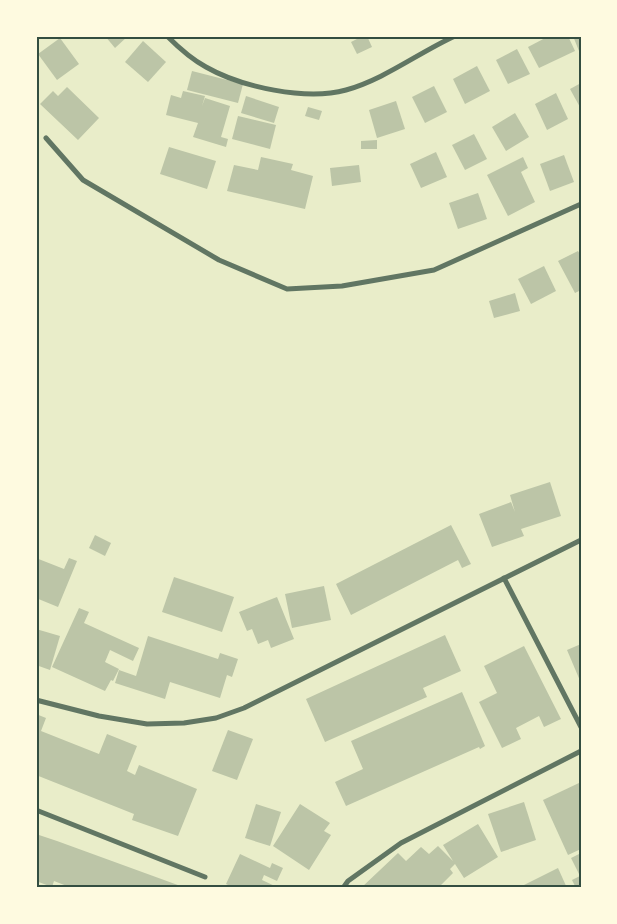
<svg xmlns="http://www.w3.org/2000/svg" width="617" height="924" viewBox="0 0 617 924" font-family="'Asap Condensed',sans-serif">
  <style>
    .building { fill: #bcc5a7 }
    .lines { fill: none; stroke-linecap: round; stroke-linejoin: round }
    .minor { stroke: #617663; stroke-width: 5 }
    .neatline { fill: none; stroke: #344e41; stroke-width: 2 }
  </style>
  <rect width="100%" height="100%" fill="#e9edc9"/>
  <g class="building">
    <path d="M105,36H128L115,48Z"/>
    <path d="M363,36H367L372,47L357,54L351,42Z"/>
    <path d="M549,36H568L575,51L539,68L528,47Z"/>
    <path d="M573,36H581V51H579Z"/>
    <path d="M60,38L79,64L57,80L38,54Z"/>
    <path d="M143,41L166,62L148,82L125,62Z"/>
    <path d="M517,49L530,74L508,84L496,60Z"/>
    <path d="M477,66L490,91L465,104L453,79Z"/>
    <path d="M192,71L243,84L238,103L187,90Z"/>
    <path d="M581,83V109L570,89Z"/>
    <path d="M434,86L447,112L425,123L412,97Z"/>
    <path d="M67,87L99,118L78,140L40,104L53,91L58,96Z"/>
    <path d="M183,91L205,96L202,106L205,98L230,106L221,137L228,139L226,147L193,137L198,123L166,115L171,95L181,98Z"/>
    <path d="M556,93L568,119L547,130L535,104Z"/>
    <path d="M246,96L279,107L274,123L241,113Z"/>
    <path d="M396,101L405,129L377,138L369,110Z"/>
    <path d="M308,107L322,111L319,120L305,116Z"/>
    <path d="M515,113L529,137L506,151L492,127Z"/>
    <path d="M238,116L276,125L270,149L232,139Z"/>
    <path d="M474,134L487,159L465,170L452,145Z"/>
    <path d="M377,140V149H361V141Z"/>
    <path d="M169,147L216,161L207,189L160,174Z"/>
    <path d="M436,152L447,177L421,188L410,164Z"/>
    <path d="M564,155L574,182L550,191L540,164Z"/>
    <path d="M261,157L293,164L291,170L313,176L305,209L227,191L234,165L258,170Z"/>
    <path d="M523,157L528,168L521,172L535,202L508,216L487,175Z"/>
    <path d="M359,165L361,182L332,186L330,168Z"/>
    <path d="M478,193L487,219L458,229L449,203Z"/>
    <path d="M578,251L581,256V290L575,293L558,261Z"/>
    <path d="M544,266L556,291L531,304L518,279Z"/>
    <path d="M515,293L520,311L494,318L489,301Z"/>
    <path d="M550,482L561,516L521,529L524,536L492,547L479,514L511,502L515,512L510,495Z"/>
    <path d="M451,525L471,564L462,568L458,560L351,615L336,584Z"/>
    <path d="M95,535L111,543L105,556L89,548Z"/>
    <path d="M36,558L64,569L69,558L77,561L58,607L36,598Z"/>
    <path d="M174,577L234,597L222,632L162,612Z"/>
    <path d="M324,586L331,620L292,628L285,594Z"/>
    <path d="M277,597L294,639L271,648L268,640L258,644L252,629L247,631L239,612Z"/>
    <path d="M79,608L89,612L84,623L139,648L133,661L110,650L105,662L119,669L113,681L111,680L105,691L52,667Z"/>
    <path d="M36,629L60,636L50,670L36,665Z"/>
    <path d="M445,635L461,671L423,688L427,697L325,742L306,699Z"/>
    <path d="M148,636L218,659L220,653L238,659L232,677L227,675L220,698L170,682L165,699L115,683L119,670L136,676Z"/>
    <path d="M581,644V683L567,650Z"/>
    <path d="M524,646L561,719L544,727L539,716L516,728L521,739L502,748L479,702L497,693L484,666Z"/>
    <path d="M462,692L485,746L480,749L479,747L346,806L335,782L363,769L351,741Z"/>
    <path d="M36,714L46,718L41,731L99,754L107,734L137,746L127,771L135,775L139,765L197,789L178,836L132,820L134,814L36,775Z"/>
    <path d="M228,730L253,739L237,780L212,771Z"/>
    <path d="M579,783L581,786V849L568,855L543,800Z"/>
    <path d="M524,802L536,840L501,852L488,814Z"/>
    <path d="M256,804L281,812L270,846L245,838Z"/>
    <path d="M300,804L330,823L324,831L331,835L309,870L273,846Z"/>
    <path d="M478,824L498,857L464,878L455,864L450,869L453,873L438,888H361L398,853L406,861L421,847L429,854L438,846L453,861L443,845Z"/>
    <path d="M36,834L57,841L186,888H72L54,881L52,887L36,881Z"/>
    <path d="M581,853V888H576L572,880L580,876L571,858Z"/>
    <path d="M240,854L270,868L272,863L283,868L277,881L264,875L262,880L279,888H234L226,884Z"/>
    <path d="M558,868L567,888H518Z"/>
  </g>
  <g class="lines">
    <g class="minor">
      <path d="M167,36C178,47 193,60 206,67C241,87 306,101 346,90C385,79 418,53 455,36"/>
      <path d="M46,138L83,180L219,260L287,289L342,286L434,270L581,204"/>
      <path d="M504,578L581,727"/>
      <path d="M36,700L99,716L147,724L184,723L216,718L244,708L581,540"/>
      <path d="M36,810L205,877"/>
      <path d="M343,888L348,881L401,843L581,751"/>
    </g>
  </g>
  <rect width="617" height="924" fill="none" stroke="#fefae0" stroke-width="75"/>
  <rect x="38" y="38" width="542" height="848" class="neatline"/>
</svg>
